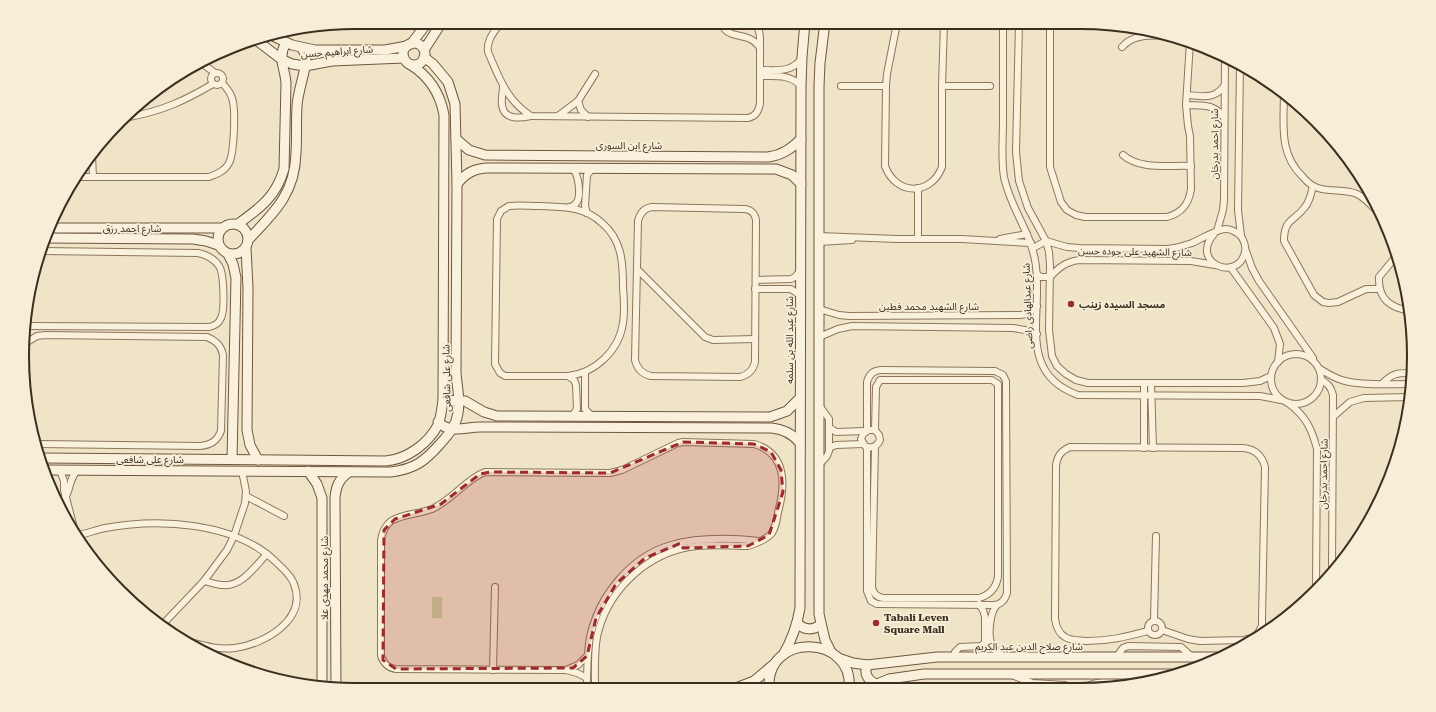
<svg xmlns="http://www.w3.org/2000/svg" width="1436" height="712" viewBox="0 0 1436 712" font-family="'Roboto Serif','Noto Sans Arabic',serif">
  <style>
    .garden { fill: #c9cf9b }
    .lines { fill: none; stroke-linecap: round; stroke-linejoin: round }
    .street-casing { stroke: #8d765c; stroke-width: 8 }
    .secondary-casing { stroke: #6f573f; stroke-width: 11 }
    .street { stroke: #faf1dc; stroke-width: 6 }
    .secondary { stroke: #faf1dc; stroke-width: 9 }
    .marked { fill: #9e2a2b; fill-opacity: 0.2; stroke: #9e2a2b; stroke-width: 3; stroke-dasharray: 8 5; stroke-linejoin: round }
    .poi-dot { fill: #9e2a2b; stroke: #f7eed8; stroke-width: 1.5 }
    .labels { text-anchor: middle; stroke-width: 3.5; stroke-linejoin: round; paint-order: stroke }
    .street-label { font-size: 10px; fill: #3d2e20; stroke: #f7eed8 }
    .poi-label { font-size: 10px; font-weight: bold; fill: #3d2e20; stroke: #f7eed8; text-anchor: start }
    .rim { fill: none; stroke: #3d2e20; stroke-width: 2 }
  </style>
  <rect width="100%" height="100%" fill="#f0e4c8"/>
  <rect class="garden" x="432" y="597" width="10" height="21"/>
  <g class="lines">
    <g class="street-casing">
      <g id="street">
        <path d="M501,22C495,31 486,40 488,52C499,77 506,100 531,116L748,118C756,116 758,112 760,104V37L759,31L755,22"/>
        <path d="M722,22C724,36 737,34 748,38C753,40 757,43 760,48"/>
        <path d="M897,23L887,74L886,86L885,166C896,196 931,196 942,167V86L944,23"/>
        <path d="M1003,23C1003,55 1003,87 1003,120C1003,139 1001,159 1004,177C1010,207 1030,231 1035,260C1045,310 1014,372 1078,395L1260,396L1281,400"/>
        <path d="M1019,23L1016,152L1019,181L1028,208L1046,241L1049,252L1050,265L1049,330L1052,356L1057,366L1066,374L1076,380L1088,383H1243L1260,381L1271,376"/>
        <path d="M1050,23V167L1061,202L1067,210L1076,215L1085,217H1167C1182,213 1189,204 1191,189L1190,136L1188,126L1186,105L1190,42"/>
        <path d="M1122,47C1135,32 1156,36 1174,36"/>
        <path d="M203,64L215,73"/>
        <path d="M1240,64L1238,210L1241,236"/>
        <path d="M760,70C776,70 792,73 802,58"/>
        <circle cx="217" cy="79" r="6"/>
        <path d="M760,76C775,76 790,74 801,86"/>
        <path d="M503,86C503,92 501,99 502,105C504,121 521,118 531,116"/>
        <path d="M841,86H886"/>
        <path d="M942,86H990"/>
        <path d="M1284,91C1284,122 1278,154 1303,177C1307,182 1312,186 1318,188C1330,192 1345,189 1357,194C1366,198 1374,209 1382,216"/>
        <path d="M1187,95C1202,96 1214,100 1224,86"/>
        <path d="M578,101L581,110L588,117"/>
        <path d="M1186,105C1201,106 1215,103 1224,118"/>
        <path d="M558,116L578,101L595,74"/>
        <path d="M129,117C162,111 184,101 213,84"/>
        <path d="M1123,155C1140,170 1169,165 1191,166"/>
        <path d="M92,156L93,177"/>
        <path d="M75,177H209C217,174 225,171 229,163C234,154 236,109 232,98C230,92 227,88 222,83"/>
        <path d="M1313,186C1311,193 1310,201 1305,207C1294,222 1284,218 1284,241L1314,295L1323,302L1329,303L1338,302L1366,289H1379"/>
        <path d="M918,188V239"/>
        <path d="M569,207C572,207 575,205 577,202C581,195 579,174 572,168"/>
        <path d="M652,207L744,209C750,209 755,213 756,220L755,362C753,371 748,375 740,377L651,376C642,374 637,369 635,360L638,221C640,213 644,208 652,207Z"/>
        <path d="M587,213L585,206L587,175L593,168"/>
        <path d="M1217,231L1223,210L1224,200L1225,56"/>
        <path d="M819,236L897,239H962L1031,243"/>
        <path d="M1000,239L1027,234"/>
        <path d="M819,242L852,240"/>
        <path d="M1033,248L1046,241L1067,247L1079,248L1168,249C1176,248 1184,246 1192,243C1201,239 1217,229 1226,229C1231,229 1236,232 1240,235C1244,240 1246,247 1245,252C1238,283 1189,263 1214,234"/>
        <path d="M1246,251L1252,268L1259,281L1313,358"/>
        <path d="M1398,254L1379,277C1378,299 1390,308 1411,311"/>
        <path d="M1231,268L1274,328L1280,344L1278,362"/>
        <path d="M637,269L705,337L713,340L755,339"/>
        <path d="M1038,275L1041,277H1050C1059,267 1066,262 1079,260L1191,261L1215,265"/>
        <path d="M756,280L791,279L795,277L800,271"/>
        <path d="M755,289H791L801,296"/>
        <path d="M819,309L839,315L849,316L1020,315L1027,314L1037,306"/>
        <path d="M27,326L209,327C214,326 219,323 221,318C225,310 224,273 219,266C214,258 207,255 198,253L41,251"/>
        <path d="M819,337L838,329L852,326L1013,328L1025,330L1037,334"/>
        <path d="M27,342L37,336L45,335L207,337C216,341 221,345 223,355L221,431C217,441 211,445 200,446L38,444"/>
        <circle cx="1296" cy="379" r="25"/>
        <path d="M1320,369C1328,374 1336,379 1345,381C1365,386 1392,384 1412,384"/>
        <path d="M585,373V409L590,414L593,416"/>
        <path d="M568,376C595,373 619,351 623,323C625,311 624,299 623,287C623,262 622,240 602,223C584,206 562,207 539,206C529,206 519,205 509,206L501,211L497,219L495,364L500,373L505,376H568L574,380L576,385L577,409L572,416"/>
        <path d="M1322,380C1328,384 1331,387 1333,395L1332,572"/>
        <path d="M1144,383V448"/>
        <path d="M1151,383L1153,448"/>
        <path d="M1382,384C1393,372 1399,373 1413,373"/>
        <path d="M1288,403C1305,415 1312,429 1317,449L1316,588"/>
        <path d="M1334,416L1350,402L1364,398L1410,397"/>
        <path d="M830,428L836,432L865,431"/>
        <path d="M867,430V382C869,374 874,370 882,370L995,371L1003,375L1006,381L1007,593C1005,600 1001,605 993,605L877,604L871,601L867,591V447"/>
        <path d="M875,430H869L863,434L861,439L865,446C871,449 877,447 880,440L879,435L875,430L876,387L880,380H992L998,384V577C996,588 990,595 979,598H883C876,597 873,593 872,587L875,447"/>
        <path d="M829,448L836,445L863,444"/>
        <path d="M818,466L827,456L829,451V419L819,405"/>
        <path d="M57,470L61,473L64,481V490L74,528"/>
        <path d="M246,496L284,516"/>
        <path d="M55,500L65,498C71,488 69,478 78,470"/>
        <path d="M79,535C88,533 96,530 105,528C159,518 234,522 275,561C282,568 291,575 294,584C308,620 264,644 235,648C219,650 205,646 190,642"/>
        <path d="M204,581C210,582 217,585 223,585C242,587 255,566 267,554"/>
        <path d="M997,605C990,612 988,633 991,643C993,649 999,654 1005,657"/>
        <path d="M1154,620L1156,536"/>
        <circle cx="1155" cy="628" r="7"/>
        <path d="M164,623L204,581L227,550L234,536L245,503L246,491L242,471"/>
        <path d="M1148,631C1125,637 1110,641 1086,641C1079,640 1071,641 1065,637C1058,633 1056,626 1055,619L1056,466C1057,456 1061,451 1070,447L1243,448C1255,449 1262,455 1265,467L1262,618V626L1258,633L1252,638L1244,640L1200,641L1188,639L1162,630"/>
        <path d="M1117,656L1123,648L1128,646L1181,647L1192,657"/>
        <path d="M954,657L955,652L960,647L981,646L985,643V617L983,610L979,604"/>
        <path d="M493,670L495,587"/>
        <path d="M566,670L578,665L587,656"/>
        <path d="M1014,676L1033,683L1065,685L1069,687"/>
        <path d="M587,678L577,673L566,670L396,669C388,668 384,664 381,656V540C382,532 385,526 391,521C402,514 419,514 432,509C452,500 466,479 485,472L610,473L622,470L678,443L683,442L754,444C786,453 786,484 778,512C777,519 776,527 772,533C767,539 755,544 748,546C727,546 705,543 684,548C641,558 606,594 597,637C594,654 595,671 595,689"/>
        <path d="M1086,687C1098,680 1115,683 1128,683L1138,674"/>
        <path d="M587,689C587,671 587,654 590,637C599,596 630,557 671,545C699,537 731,538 759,541"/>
      </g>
    </g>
    <g class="secondary-casing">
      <g id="secondary">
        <path d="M825,22L820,63L819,86V614L825,640L831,652"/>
        <path d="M273,36L292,45L315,50H385L407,46"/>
        <path d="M255,39L281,59L292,64L305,66L332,61L404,58"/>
        <circle cx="414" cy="54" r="11"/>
        <path d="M411,44L428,22"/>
        <path d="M424,50L442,22"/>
        <path d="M456,139L469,150L485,155L768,157C782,155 791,149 801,139"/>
        <path d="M457,184C465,174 473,169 486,168L776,169L792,175L801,184"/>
        <circle cx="233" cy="239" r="15"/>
        <path d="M238,224C260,208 276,197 284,169L286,83C285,68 277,57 286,43"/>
        <path d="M48,228H222"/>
        <path d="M44,238L193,239L206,241L218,245"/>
        <path d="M249,239C275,212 295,193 296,153C297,137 296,122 297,106C298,91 304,77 306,61L305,54L302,48"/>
        <path d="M246,248L248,288L247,430L250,445L258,460"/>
        <path d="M228,254L233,264L236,278L232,459"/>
        <path d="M443,400L465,401L484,412L497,416L770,417L787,411L800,398"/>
        <path d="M438,422C450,434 466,427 480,427L771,428C783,429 792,433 800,443"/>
        <path d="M43,458L386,461C407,459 428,444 438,425C441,417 442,408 443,400L444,115C440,93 430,77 411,65"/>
        <path d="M46,470L391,472C415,469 425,461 440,444C449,434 456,426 458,413C461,398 456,384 456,370L457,184L455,104L448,82L433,64L424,57"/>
        <path d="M308,471L317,484L322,498V687"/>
        <path d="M797,623C804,630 812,631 820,625"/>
        <path d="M783,655C792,640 797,626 800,608L801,86L802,57L805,22"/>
        <path d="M838,658L853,663L867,665L937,657H1221"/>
        <path d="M867,665C864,673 867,680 876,684"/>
        <path d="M736,688L754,681L773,665"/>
        <path d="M769,688C766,631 854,635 849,688"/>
        <path d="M868,688L889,679L924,674H1171"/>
        <path d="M336,689L335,498C336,486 339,479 349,472"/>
      </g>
    </g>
    <use href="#street" class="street"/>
    <use href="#secondary" class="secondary"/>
  </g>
  <path class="marked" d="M683,442L754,444L771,452L781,470L783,492L769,535L748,546L683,548L681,543L645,558L616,584L596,618L587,656L573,668L396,669L383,660L384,530L395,519L441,504L480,474L490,472L610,473Z"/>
  <g class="poi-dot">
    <circle cx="1071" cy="304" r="4"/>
    <circle cx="876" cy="623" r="4"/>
  </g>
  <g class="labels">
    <g class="street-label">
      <text transform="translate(337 51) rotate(-4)" y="4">شارع ابراهيم حسن</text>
      <text transform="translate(1214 144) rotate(-90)" y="4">شارع احمد بدرخان</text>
      <text x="629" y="149">شارع ابن السورى</text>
      <text x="132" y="232">شارع احمد رزق</text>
      <text transform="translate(1135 251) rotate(1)" y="4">شارع الشهيد على جوده حسن</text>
      <text x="929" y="310">شارع الشهيد محمد فطين</text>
      <text transform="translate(1027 306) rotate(-92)" y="4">شارع عبدالهادى راضى</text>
      <text transform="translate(789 340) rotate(-90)" y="4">شارع عبد الله بن سلمه</text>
      <text transform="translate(446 378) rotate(-91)" y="4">شارع على شافعى</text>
      <text x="150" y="463">شارع على شافعى</text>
      <text transform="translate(1323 474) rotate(-89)" y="4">شارع احمد بدرخان</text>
      <text transform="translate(324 578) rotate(-90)" y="4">شارع محمد مهدى علا</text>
      <text x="1029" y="650">شارع صلاح الدين عبد الكريم</text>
    </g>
    <g class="poi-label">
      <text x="1079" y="308">مسجد السيده زينب</text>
      <text x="884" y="621">Tabali Leven<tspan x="884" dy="12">Square Mall</tspan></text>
    </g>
  </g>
  <path d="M0 0H1436V712H0ZM356 29H1080A327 327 0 0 1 1407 356V356A327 327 0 0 1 1080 683H356A327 327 0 0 1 29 356V356A327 327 0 0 1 356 29Z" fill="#f7eed8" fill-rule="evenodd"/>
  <path class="rim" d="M356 29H1080A327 327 0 0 1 1407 356V356A327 327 0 0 1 1080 683H356A327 327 0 0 1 29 356V356A327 327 0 0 1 356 29Z"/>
</svg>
